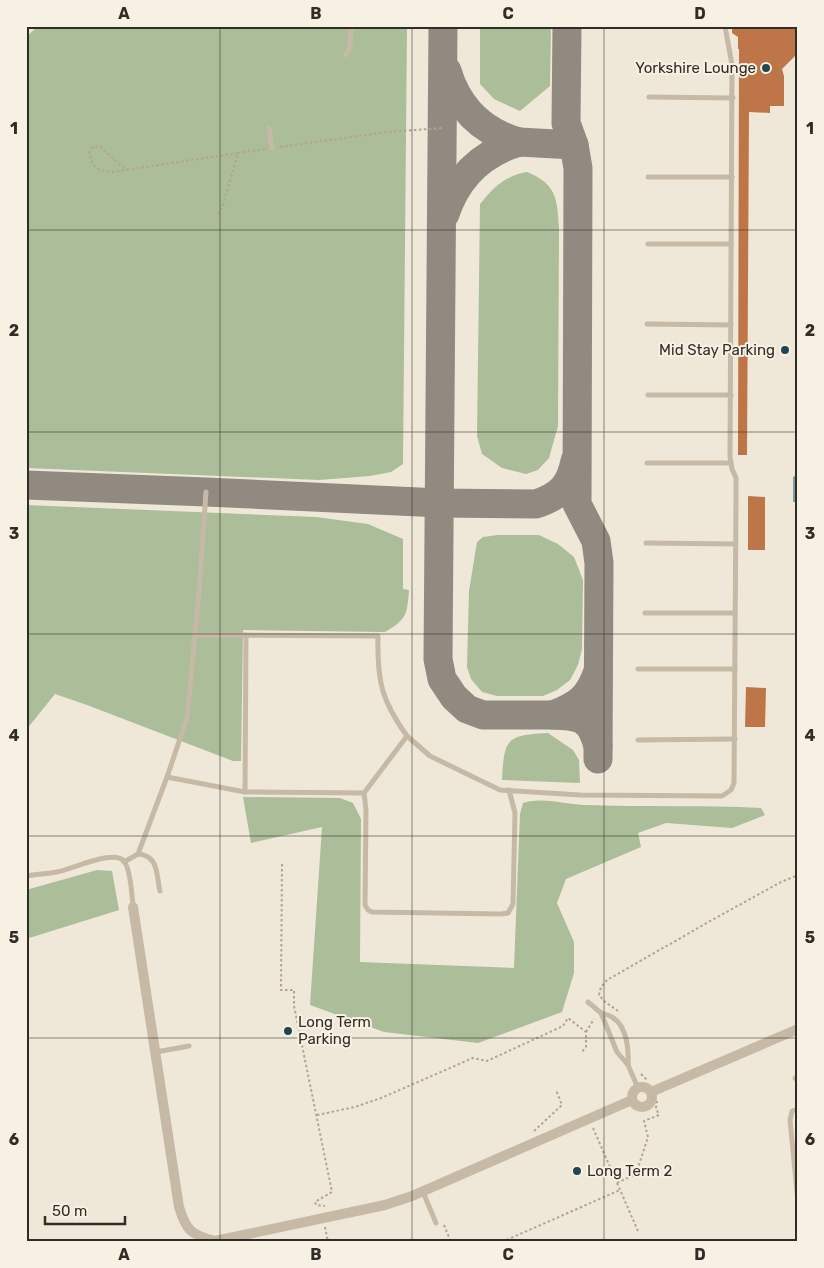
<svg xmlns="http://www.w3.org/2000/svg" width="824" height="1268" viewBox="0 0 824 1268" font-family="Rubik,sans-serif">
  <style>
    .green { fill: #acbd9a }
    .water { fill: #7aa1aa }
    .lines { fill: none; stroke-linecap: round; stroke-linejoin: round }
    .taxiway { stroke: #908a80; stroke-width: 29 }
    .building { fill: #be7648 }
    .path { stroke: #b2a490; stroke-width: 2; stroke-dasharray: 2.5 2.5; stroke-linecap: butt }
    .service { stroke: #c6b9a6; stroke-width: 5 }
    .minor { stroke: #c6b9a6; stroke-width: 10 }
    .grid { fill: none; stroke: #322c26; stroke-width: 1; stroke-opacity: 0.55 }
    .poi-dot { fill: #1f4651; stroke: #f7f1e4; stroke-width: 2 }
    .labels { text-anchor: middle; stroke-width: 4; stroke-linejoin: round; paint-order: stroke }
    .poi-label { font-size: 15px; fill: #322c26; stroke: #f7f1e4; text-anchor: end }
    .neatline { fill: none; stroke: #322c26; stroke-width: 2 }
    .grid-label { font-size: 16px; text-anchor: middle; font-weight: bold; fill: #322c26 }
  </style>
  <rect width="100%" height="100%" fill="#efe8d9"/>
  <g class="green">
    <path d="M38,26H407L403,464L391,472L370,476L319,480L26,468V37Z"/>
    <path d="M480,26H551L550,86L520,111L494,99L480,84Z"/>
    <path d="M527,172C557,184 557,199 559,229L558,426L549,458L538,470L526,474L502,468L482,454L477,436L480,204C494,187 504,176 527,172Z"/>
    <path d="M26,505L316,517L368,524L403,539V589L409,590C407,615 407,619 385,632L243,630L241,761H233L87,705L55,694L26,730Z"/>
    <path d="M498,535H539L558,544L574,557L583,580L582,649L578,665L570,680L557,690L543,696H497L482,692L471,679L467,667L469,591L477,542L483,537Z"/>
    <path d="M548,733L573,750L579,760L580,783L502,780C504,739 506,735 548,733Z"/>
    <path d="M243,797L340,798L353,803L361,819L360,962L514,968L520,814L523,803C543,797 563,804 584,805C643,807 702,805 761,808L765,815L732,828L666,823L638,833L641,847L566,879L557,903L574,942V973L562,1012L478,1043L384,1032L310,1005L322,827L251,843Z"/>
    <path d="M97,870L112,871L119,910L26,939V890Z"/>
  </g>
  <path class="water" d="M798,474V502H793V477Z"/>
  <g class="lines">
    <g class="taxiway">
      <path d="M443,26L438,659L442,679L454,697L467,709L483,715H553"/>
      <path d="M567,26L566,123L574,145L578,168L577,504L596,541L599,563L598,759"/>
      <path d="M519,142L574,145"/>
      <path d="M445,214C457,177 482,153 519,142C482,132 458,108 447,71"/>
      <path d="M26,485L206,492L440,503L536,504C560,496 570,486 575,461"/>
      <path d="M598,671C589,698 578,705 553,715C580,716 590,717 598,746"/>
    </g>
  </g>
  <g class="building">
    <path d="M732,26H798V53L782,69L784,76V106H770V113L749,112L747,455H738L739,49H738V37L732,33Z"/>
    <path d="M748,496L765,497V550H748Z"/>
    <path d="M746,687L766,688L765,727H745Z"/>
  </g>
  <g class="lines">
    <g class="path">
      <path d="M280,147L387,132L443,128"/>
      <path d="M238,153L265,149"/>
      <path d="M129,170L119,164L100,146L93,147L89,153C94,169 96,170 112,172L238,153L222,208L217,215"/>
      <path d="M282,864L281,990H294V1006L332,1192L315,1202L316,1205L325,1206"/>
      <path d="M618,1011L604,1001L599,995L601,987L607,980L712,920L781,882L798,875"/>
      <path d="M586,1032L594,1019"/>
      <path d="M641,1074L648,1081"/>
      <path d="M317,1115L355,1107L381,1098L473,1058L487,1061L563,1026L568,1018L586,1032V1047L581,1053"/>
      <path d="M593,1128L638,1231"/>
      <path d="M534,1131L562,1105L556,1090"/>
      <path d="M617,1183L636,1174L648,1137L644,1121L659,1115L656,1108L657,1101"/>
      <path d="M444,1225L451,1242"/>
      <path d="M325,1227L328,1242"/>
      <path d="M502,1242L620,1190"/>
    </g>
    <g class="service">
      <path d="M346,55L350,46L351,26"/>
      <path d="M649,97L733,98"/>
      <path d="M269,128L272,148"/>
      <path d="M648,177H732"/>
      <path d="M648,244H731"/>
      <path d="M647,324L731,325"/>
      <path d="M648,395H731"/>
      <path d="M647,463H731"/>
      <path d="M646,543L736,544"/>
      <path d="M645,613H735"/>
      <path d="M195,635L378,636C377,680 381,700 407,736"/>
      <path d="M638,669H735"/>
      <path d="M638,740L735,739"/>
      <path d="M167,777L245,792L364,793L407,736L430,756L500,790L580,795L722,796L731,790L734,783L736,498V478L732,469L730,457L732,65L725,26"/>
      <path d="M245,792L246,635"/>
      <path d="M364,793L366,810L365,905L368,910L372,912L501,914L508,913L513,904L515,813L509,790"/>
      <path d="M138,854C159,856 156,874 160,891"/>
      <path d="M124,862L138,854L167,777L187,718L199,592L206,492"/>
      <path d="M26,876C37,874 47,874 57,872C72,869 114,849 124,861C131,870 132,896 133,907"/>
      <path d="M588,1002L601,1013L617,1052L628,1065L638,1088"/>
      <path d="M601,1013C604,1014 609,1015 612,1017C627,1026 629,1049 628,1065"/>
      <path d="M156,1052L189,1046"/>
      <path d="M795,1078L798,1081"/>
      <path d="M798,1109L792,1111L790,1120L798,1202"/>
      <path d="M423,1192L436,1223"/>
    </g>
    <g class="minor">
      <path d="M133,907L179,1207C186,1230 191,1235 215,1241L385,1205L412,1196L632,1100"/>
      <circle cx="642" cy="1097" r="10"/>
      <path d="M651,1092L798,1029"/>
    </g>
  </g>
  <path class="grid" d="M220,26V1242M412,26V1242M604,26V1242M26,230H798M26,432H798M26,634H798M26,836H798M26,1038H798"/>
  <g class="poi-dot">
    <circle cx="766" cy="68" r="5"/>
    <circle cx="785" cy="350" r="5"/>
    <circle cx="288" cy="1031" r="5"/>
    <circle cx="577" cy="1171" r="5"/>
  </g>
  <g class="labels">
    <g class="poi-label">
      <text x="756" y="73">Yorkshire Lounge</text>
      <text x="775" y="355">Mid Stay Parking</text>
      <text x="298" y="1027" text-anchor="start">Long Term<tspan x="298" dy="17">Parking</tspan></text>
      <text x="587" y="1176" text-anchor="start">Long Term 2</text>
    </g>
  </g>
  <rect width="824" height="1268" fill="none" stroke="#f7f1e4" stroke-width="55"/>
  <path d="M45 1216v8h80v-8" fill="none" stroke="#322c26" stroke-width="2.5"/>
  <text x="52" y="1216" font-size="15" fill="#322c26" stroke="#f7f1e4" stroke-width="4" paint-order="stroke">50 m</text>
  <rect x="28" y="28" width="768" height="1212" class="neatline"/>
  <g class="grid-label">
    <text x="124" y="19">A</text>
    <text x="316" y="19">B</text>
    <text x="508" y="19">C</text>
    <text x="700" y="19">D</text>
    <text x="14" y="134">1</text>
    <text x="810" y="134">1</text>
    <text x="14" y="336">2</text>
    <text x="810" y="336">2</text>
    <text x="14" y="539">3</text>
    <text x="810" y="539">3</text>
    <text x="14" y="741">4</text>
    <text x="810" y="741">4</text>
    <text x="14" y="943">5</text>
    <text x="810" y="943">5</text>
    <text x="14" y="1145">6</text>
    <text x="810" y="1145">6</text>
    <text x="124" y="1260">A</text>
    <text x="316" y="1260">B</text>
    <text x="508" y="1260">C</text>
    <text x="700" y="1260">D</text>
  </g>
</svg>
